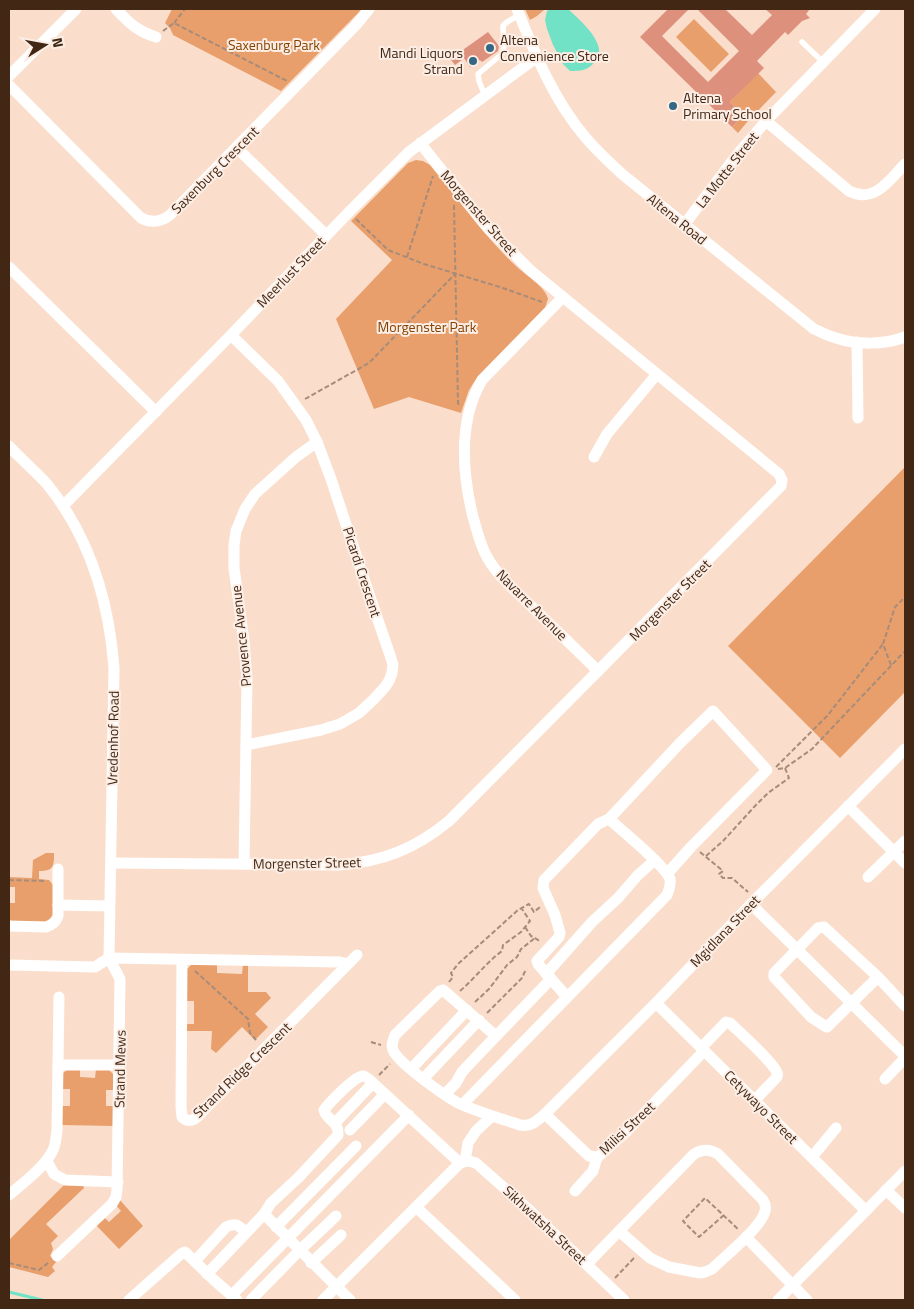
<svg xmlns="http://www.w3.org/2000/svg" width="914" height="1309" viewBox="0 0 914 1309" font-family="'Titillium Web',sans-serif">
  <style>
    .green { fill: #e89f6c }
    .water { fill: #72e2c6 }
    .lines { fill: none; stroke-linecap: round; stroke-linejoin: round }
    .stream { stroke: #72e2c6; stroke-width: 3 }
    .building { fill: #dd907c }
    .path { stroke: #a78c79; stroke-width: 2; stroke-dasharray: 5 2.5; stroke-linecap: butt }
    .service { stroke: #fff; stroke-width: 5.5 }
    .minor { stroke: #fff; stroke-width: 11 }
    .poi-dot { fill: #336783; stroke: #fceee5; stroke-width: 2 }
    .labels { text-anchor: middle; stroke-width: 4; stroke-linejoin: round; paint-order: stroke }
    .poi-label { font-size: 14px; fill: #422715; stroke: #fceee5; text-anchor: start }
    .park-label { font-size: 14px; fill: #844100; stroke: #fceee5 }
    .street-label { font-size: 14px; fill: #422715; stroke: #fceee5 }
  </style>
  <rect width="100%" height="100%" fill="#fadecb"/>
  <g class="green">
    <path d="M172,9H362L281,91L173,35L170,28L165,23Z"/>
    <path d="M525,9H545L537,16L530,20Z"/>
    <path d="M694,19L729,54L711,72L676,37Z"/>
    <path d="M758,73L776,92L748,121L738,133L732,127L743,115L730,102Z"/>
    <path d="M416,160L423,161L430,165C458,199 484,236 516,266C525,275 546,287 548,299L545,308L478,376L469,390L461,413L409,397L374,409L336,319L392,260L351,221L408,163Z"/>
    <path d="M905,467V692L840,758L728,646Z"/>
    <path d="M46,853H54C54,866 54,871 39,871V879L49,880L53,885V916L49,922L11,921L9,919V903H15V887H9V877L32,878L33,860Z"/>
    <path d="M192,964H217V973L242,974L243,965H248V992H266L271,998L255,1014L268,1027L255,1040L242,1027L216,1053L211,1049L212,1031H186V1024H194V1001H186L187,969Z"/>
    <path d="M80,1069V1077L95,1078L96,1069L109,1070L113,1074L114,1090H106V1106H114V1126L61,1125V1106H70V1089H61L63,1073L67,1070Z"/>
    <path d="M64,1185H83L84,1188L46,1224L58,1236L51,1243L53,1249L50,1256L56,1262L52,1267L55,1271L48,1277L9,1267V1240Z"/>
    <path d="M119,1199L143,1226L119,1249L95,1224L103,1216L109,1222L121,1211L115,1204Z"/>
  </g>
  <path class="water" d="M550,9H568C578,18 602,39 599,54C598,55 595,61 595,61C589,71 580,71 570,71L563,64L553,45L547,29L545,20L547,11Z"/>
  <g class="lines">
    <path class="stream" d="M9,1292L42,1300"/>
  </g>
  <g class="building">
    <path d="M668,9H689L662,36L708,82L739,51L697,9H725L752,35L772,15L765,9H810L806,14L810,18L802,21L788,35L785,32L757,61L764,68L730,102L743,115L732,127L640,37Z"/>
    <path d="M488,32L499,46L498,51L482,62L480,60L470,67L460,52Z"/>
    <path d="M457,51L463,59L455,65L449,57Z"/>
  </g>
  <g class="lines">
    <g class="path">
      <path d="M174,23L185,9"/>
      <path d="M163,31L174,23L287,81"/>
      <path d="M454,205L458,403L459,405"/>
      <path d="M356,219L388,250L424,264L503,288L542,302"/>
      <path d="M407,257L433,176"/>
      <path d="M305,399L369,363L455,274"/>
      <path d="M891,665L883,644L895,607L905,597"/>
      <path d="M776,767L828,715L883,644"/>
      <path d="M778,769L785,768L812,749L905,651"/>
      <path d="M700,852L723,871L719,874L723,878H732L748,892"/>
      <path d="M706,856L723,841L755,806L768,793L789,778L785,768"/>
      <path d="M9,880L46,881"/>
      <path d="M525,927L531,936L535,938L541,942"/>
      <path d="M195,971L248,1019L250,1033L256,1040"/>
      <path d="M449,982L453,977L451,973L458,964L518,910L529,904L534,912L540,907"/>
      <path d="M460,991C475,978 486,963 502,951L503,945L521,932L530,921L522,909"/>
      <path d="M475,1002L489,989L507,965L517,957L521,949L535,938"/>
      <path d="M487,1013L523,977L524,973L527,969"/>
      <path d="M371,1042L381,1045"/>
      <path d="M379,1075L390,1064"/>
      <path d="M724,1215L699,1237L683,1221L705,1198L739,1230"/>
      <path d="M9,1263L39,1270L48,1263"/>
      <path d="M615,1278L634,1258"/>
    </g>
    <g class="service">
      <path d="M802,42L823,62"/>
      <path d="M485,96L479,81L478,74L502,54L504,46L503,26L507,22L519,15"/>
    </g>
    <g class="minor">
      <path d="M116,9C129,23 137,31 156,37"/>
      <path d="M517,9C535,54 554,101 586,138C597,151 609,162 622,174L814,329C821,332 828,336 836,338C857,345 884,345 905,337"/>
      <path d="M9,76L76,9"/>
      <path d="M9,85L141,218C151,223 161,222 170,215L356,25L369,9"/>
      <path d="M766,121L849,191C875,204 889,180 905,164"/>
      <path d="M237,148L326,235"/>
      <path d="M684,225L736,156L766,121L875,9"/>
      <path d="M9,267L156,412"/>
      <path d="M563,297L482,380C458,421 462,472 473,517C477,530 480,545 487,557C498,577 517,592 533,608C555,629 577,650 598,671"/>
      <path d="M231,335L278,381L306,420L317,442L331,479L372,603L390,655L393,665L392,673L389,681L385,687L374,699L359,713L340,724L321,730L246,745"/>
      <path d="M857,342L858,418"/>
      <path d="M9,446C21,459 35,471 47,484C90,537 109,601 114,668L109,958L120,979L117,1190L116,1197L112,1204L57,1256"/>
      <path d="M594,457L607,434L657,374"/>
      <path d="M63,506L231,335L349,212L409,152L537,57"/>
      <path d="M848,806L905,863"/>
      <path d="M609,819L680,743L713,711L767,770L691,847L667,874"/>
      <path d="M111,863L338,865C382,862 415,849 449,821L598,671L781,486L782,480L779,474L530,270L488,228L420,143"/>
      <path d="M244,864L247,679L244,641L234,568V545L236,531L245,509L255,494L296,457L317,442"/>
      <path d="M868,877L905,841"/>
      <path d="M751,904L905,1056"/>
      <path d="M58,905L109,906"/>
      <path d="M9,926L46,927C52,925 56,922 58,916V869"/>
      <path d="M109,958L339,962L344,963L347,965"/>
      <path d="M182,960L181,1107L182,1117C187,1122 193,1121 197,1117L357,955"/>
      <path d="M9,965L95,967L109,958"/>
      <path d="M546,974L592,922L618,898L638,875L655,860"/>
      <path d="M878,977L827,1027L825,1026L811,1017L774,977V973L818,928L824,927L878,977L905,1006"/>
      <path d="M656,1003L866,1211"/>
      <path d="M496,1036L443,990L440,991L395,1035C393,1040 391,1045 393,1050C398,1063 445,1096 458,1103C478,1112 499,1118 520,1125C531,1127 537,1121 545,1114L656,1003L751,904L905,749"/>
      <path d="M701,1048L726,1022L730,1023C738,1031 775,1064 777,1073C778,1075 777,1076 777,1077L754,1101"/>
      <path d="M58,1065H120"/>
      <path d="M411,1069L467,1010"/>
      <path d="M423,1079L479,1020"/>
      <path d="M885,1079L905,1058"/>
      <path d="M445,1094L456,1083L462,1072L477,1056L551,979"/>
      <path d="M463,1104L667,895C669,890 671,884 670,879C665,866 628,836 616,825L609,819L598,824L544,880L543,888L555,915L560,933L559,937L537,961L538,964L567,997"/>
      <path d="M545,1114L589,1156L595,1157H598L626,1132L704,1051"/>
      <path d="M335,1123L373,1083"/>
      <path d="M350,1130L385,1094"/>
      <path d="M812,1157L836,1128"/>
      <path d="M47,1161L54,1174L65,1180L118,1182"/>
      <path d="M465,1161L468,1143L476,1131L492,1116"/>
      <path d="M460,1163L469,1161L476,1163L527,1208L624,1300"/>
      <path d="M886,1190L905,1208"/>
      <path d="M575,1191L593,1171L597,1157"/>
      <path d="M9,1195C22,1184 46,1166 53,1150C56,1144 56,1137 57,1130L59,997"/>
      <path d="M416,1207L515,1300"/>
      <path d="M264,1214L350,1300"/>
      <path d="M276,1227L356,1146"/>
      <path d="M746,1237L807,1300"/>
      <path d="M195,1261L226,1227C237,1222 238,1226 246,1232"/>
      <path d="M311,1263L341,1235"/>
      <path d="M587,1264L694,1154C703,1149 709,1149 718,1154L763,1200C765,1203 766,1207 765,1211C762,1227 724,1257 712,1269L705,1272L700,1273L669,1267L650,1258L619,1231"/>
      <path d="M207,1274L264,1214L271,1203L299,1177L338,1135C339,1121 327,1121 324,1110C329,1103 356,1075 363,1076C366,1076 370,1080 373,1083L460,1163"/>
      <path d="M232,1295L409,1115"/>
      <path d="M129,1300L181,1254L185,1252L214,1280L237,1300"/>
      <path d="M251,1300L299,1251L336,1216"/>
      <path d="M323,1300L460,1163"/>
      <path d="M778,1300L905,1171"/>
    </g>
  </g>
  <g class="poi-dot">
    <circle cx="490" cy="48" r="5"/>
    <circle cx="473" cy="61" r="5"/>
    <circle cx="673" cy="106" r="5"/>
  </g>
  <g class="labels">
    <g class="poi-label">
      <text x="500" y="45">Altena<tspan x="500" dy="16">Convenience Store</tspan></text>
      <text x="463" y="58" text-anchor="end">Mandi Liquors<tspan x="463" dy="16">Strand</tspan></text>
      <text x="683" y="103">Altena<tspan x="683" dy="16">Primary School</tspan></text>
    </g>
    <g class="park-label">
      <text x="274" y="50">Saxenburg Park</text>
      <text x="427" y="332">Morgenster Park</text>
    </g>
    <g class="street-label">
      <text transform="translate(215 170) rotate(-45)" y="5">Saxenburg Crescent</text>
      <text transform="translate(727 170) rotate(-52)" y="5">La Motte Street</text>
      <text transform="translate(479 213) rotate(49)" y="5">Morgenster Street</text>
      <text transform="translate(677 219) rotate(39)" y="5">Altena Road</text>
      <text transform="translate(291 272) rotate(-46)" y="5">Meerlust Street</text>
      <text transform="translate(362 572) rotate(72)" y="5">Picardi Crescent</text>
      <text transform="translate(670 600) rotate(-45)" y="5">Morgenster Street</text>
      <text transform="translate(532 605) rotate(45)" y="5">Navarre Avenue</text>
      <text transform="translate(241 636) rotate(-96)" y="5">Provence Avenue</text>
      <text transform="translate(113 738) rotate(-89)" y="5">Vredenhof Road</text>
      <text transform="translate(307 863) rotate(-1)" y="5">Morgenster Street</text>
      <text transform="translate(725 931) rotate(-46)" y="5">Mgidlana Street</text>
      <text transform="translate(120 1069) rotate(-89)" y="5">Strand Mews</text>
      <text transform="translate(242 1070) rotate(-44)" y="5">Strand Ridge Crescent</text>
      <text transform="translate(761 1107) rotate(45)" y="5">Cetywayo Street</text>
      <text transform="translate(627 1128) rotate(-43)" y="5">Milisi Street</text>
      <text transform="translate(545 1225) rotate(43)" y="5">Sikhwatsha Street</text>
    </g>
  </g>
  <rect width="914" height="1309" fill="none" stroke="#422715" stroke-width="20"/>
  <g transform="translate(45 45) rotate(79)" stroke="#fceee5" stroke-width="4" paint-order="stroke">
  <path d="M0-4L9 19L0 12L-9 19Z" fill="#422715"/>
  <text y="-8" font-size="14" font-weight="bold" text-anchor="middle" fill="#422715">N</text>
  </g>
</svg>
